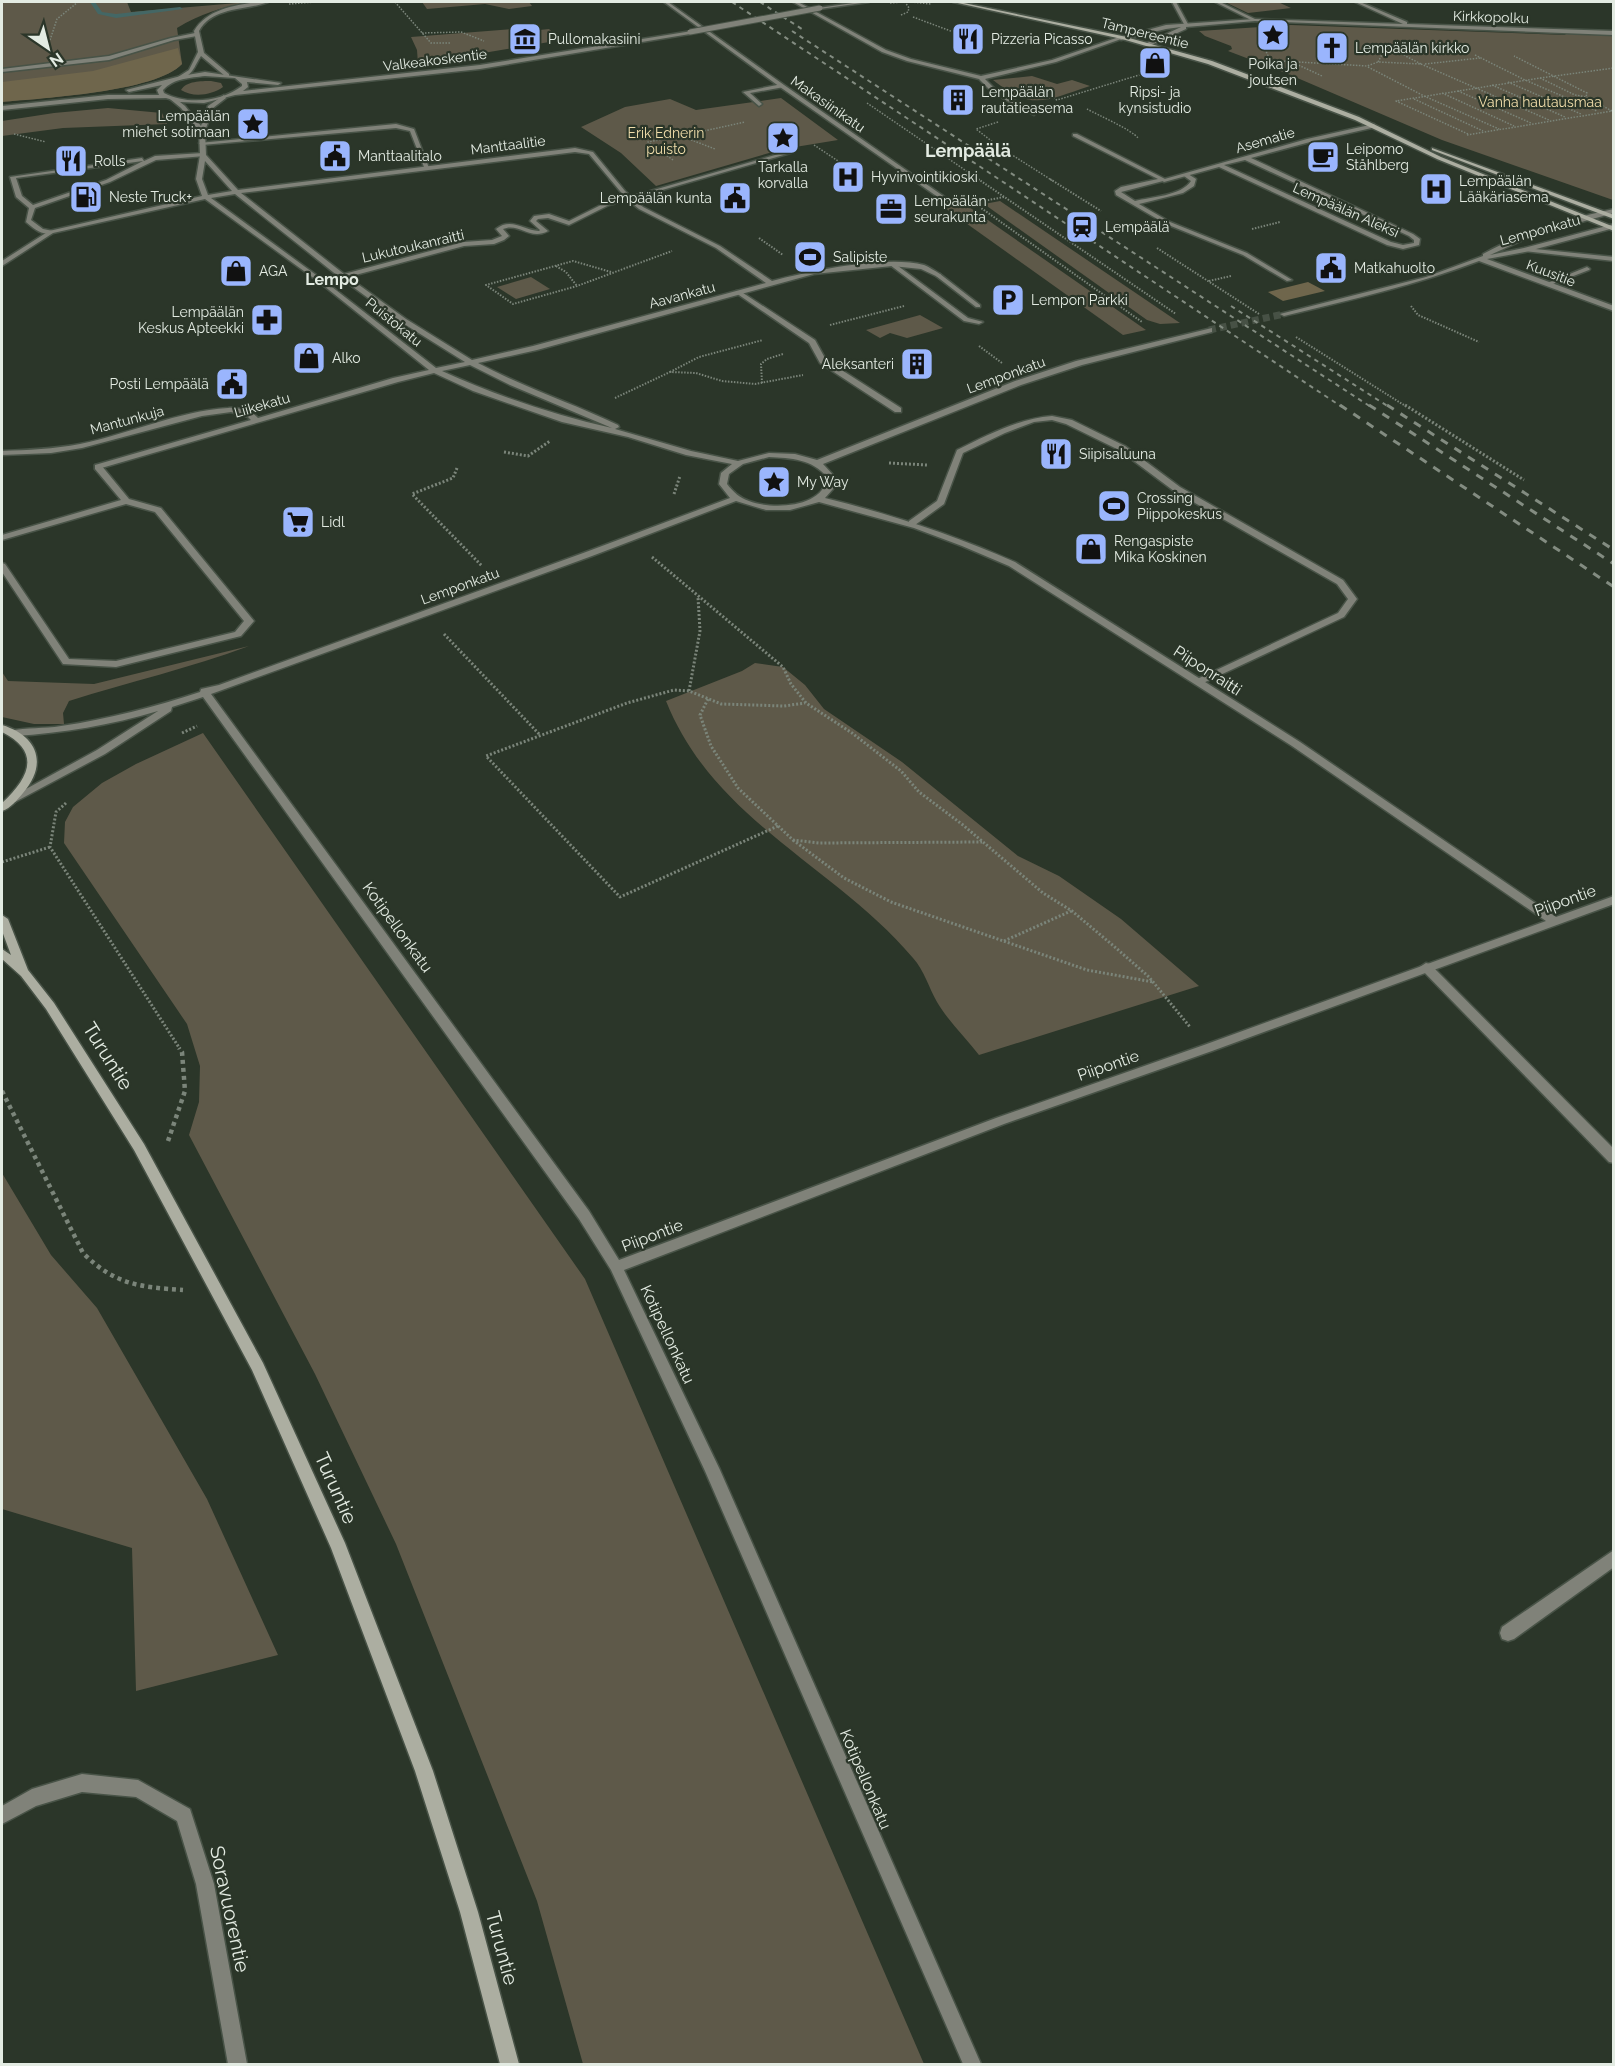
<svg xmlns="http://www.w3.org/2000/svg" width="1615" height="2066" viewBox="0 0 1615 2066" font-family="Raleway,sans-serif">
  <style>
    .green { fill: #5e5949 }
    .forest { fill: #6f664c }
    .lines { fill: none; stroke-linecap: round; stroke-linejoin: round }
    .stream { fill: #446765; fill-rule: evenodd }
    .minor-tunnel { stroke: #475145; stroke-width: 7; stroke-dasharray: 7 4; stroke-linecap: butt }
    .service-casing { stroke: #485347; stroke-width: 3 }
    .minor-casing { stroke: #485347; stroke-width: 3 }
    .tertiary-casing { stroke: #485347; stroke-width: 3 }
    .secondary-casing { stroke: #485347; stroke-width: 3 }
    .path-far3 { stroke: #7b857a; stroke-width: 1.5; stroke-dasharray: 1.5 1.5; stroke-linecap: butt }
    .path-far2 { stroke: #7b857a; stroke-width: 2; stroke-dasharray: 1.5 1.5; stroke-linecap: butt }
    .path-far1 { stroke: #7b857a; stroke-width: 3; stroke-dasharray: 2 2; stroke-linecap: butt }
    .path { stroke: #7b857a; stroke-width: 4.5; stroke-dasharray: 4 4; stroke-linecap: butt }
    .service { fill: #808279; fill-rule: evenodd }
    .minor { fill: #808279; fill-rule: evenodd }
    .tertiary { fill: #808279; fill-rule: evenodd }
    .secondary { fill: #acaea1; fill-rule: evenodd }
    .rail-far1 { stroke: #838c81; stroke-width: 2; stroke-dasharray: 4.5 4.5; stroke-linecap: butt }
    .rail { stroke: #838c81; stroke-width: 3; stroke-dasharray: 8 8; stroke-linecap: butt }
    .tertiary-bridge-casing { stroke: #485347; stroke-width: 7; stroke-linecap: butt }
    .tertiary-bridge { stroke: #808279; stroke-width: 5 }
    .labels { text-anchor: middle; stroke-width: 4.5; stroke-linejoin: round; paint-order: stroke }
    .far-street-label { font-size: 14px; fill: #e3ebe2; stroke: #2b3629 }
    .far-poi-label { font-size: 14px; fill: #e3ebe2; stroke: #2b3629; text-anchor: start }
    .far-park-label { font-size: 14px; fill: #f1deab; stroke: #2b3629 }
    .far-quarter-label { font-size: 16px; font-weight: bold; fill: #e3ebe2; stroke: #2b3629 }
    .street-label { font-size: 16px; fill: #e3ebe2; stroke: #2b3629 }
    .far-district-label { font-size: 18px; font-weight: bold; fill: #e3ebe2; stroke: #2b3629 }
    .near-street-label { font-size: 20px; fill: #e3ebe2; stroke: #2b3629 }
  </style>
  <rect width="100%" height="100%" fill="#2b3629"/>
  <g class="green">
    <path d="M2,2H127L131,12L249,2C222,7 200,14 177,28L182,64C156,92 42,98 2,102Z"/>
    <path d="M422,2H529L532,6L509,9L485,4L427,9Z"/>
    <path d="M1225,2H1278L1291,8L1248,13Z"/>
    <path d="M1291,25L1566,35L1563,32L1613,33V200L1442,140L1288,74L1228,51L1232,49L1231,46L1205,36L1199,31Z"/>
    <path d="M526,28L530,31L549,29L561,40L418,64L417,50L411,37Z"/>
    <path d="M1032,76L1057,84L1072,80L1090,86C1046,100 1033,112 993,80Z"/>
    <path d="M211,81L221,83L223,87C212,95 193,98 181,90C186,81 201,81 211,81Z"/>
    <path d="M781,98L838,140L783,149L656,186L621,153L581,127L625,107L670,99L696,110Z"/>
    <path d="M108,108L162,113L167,124L63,128L2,136V121L54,113Z"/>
    <path d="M1000,201L1180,323L1160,324L1147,320L984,204Z"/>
    <path d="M942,206L969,207L1146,330L1123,335Z"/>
    <path d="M531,277L550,289L516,299L497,287Z"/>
    <path d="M920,315L943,328L907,338L890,333L880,338L866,330Z"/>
    <path d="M249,646C190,668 129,682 69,701L63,713L64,724H34L2,717V672L8,681L94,684Z"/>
    <path d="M755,663L783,667L805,685L824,709L902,762L1018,856L1059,876L1121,919L1199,986L979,1055C966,1038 948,1021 937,1002C929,988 924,970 913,958C835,866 714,821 666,701L742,671Z"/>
    <path d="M203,733L585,1279L924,2064H583L537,1901L396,1544L315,1374L189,1135L199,1102L200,1066L187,1024L64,843L65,822L73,807L102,783L136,764Z"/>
    <path d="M2,1173L51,1255L97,1308L207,1499L278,1655L136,1691L132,1548L2,1509Z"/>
  </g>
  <g class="forest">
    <path d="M178,48L182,64C156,92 42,98 2,102V82L93,71Z"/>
    <path d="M1308,282L1325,291L1283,301L1268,292Z"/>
  </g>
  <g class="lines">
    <path class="stream" d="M90,2H95L102,12L116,14L180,7L183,9L116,18L98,14Z"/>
    <path class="minor-tunnel" d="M1209,330L1284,314"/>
    <g class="service-casing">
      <g id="service">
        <path d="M793,2H798L886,50L911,59L981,76L1052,60L1119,37L1124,38L1056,62L985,79L997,91L1036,112L1034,115L993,93L979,79L907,61L882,52Z"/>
        <path d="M1172,2H1176L1189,26H1185Z"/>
        <path d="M1215,2H1220L1257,20L1253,21Z"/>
        <path d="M195,33L197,36L174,40L109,60L2,72V69L109,56L171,38Z"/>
        <path d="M782,84L784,87L750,93L762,104L759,106L743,92Z"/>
        <path d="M396,124L414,129L429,168L424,167L410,131L396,128L202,145L199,143Z"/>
        <path d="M1073,134H1077L1167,180L1121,192L1135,201C1151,197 1181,196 1191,181L1184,176V174H1188L1196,179L1194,186L1183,193L1139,204L1170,222L1247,253L1292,280L1287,281L1243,255L1166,224L1116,195L1115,191L1121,187L1158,179L1073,136Z"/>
        <path d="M789,151L794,152L631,199L626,198Z"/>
        <path d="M203,153L205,156L156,160L110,182L35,208L31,220L43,229L53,231L54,232C43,237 34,229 26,222L29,208L16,197L10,177L142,158L144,161L155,156ZM143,161L106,180L33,205L22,196L16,178Z"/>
        <path d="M1525,248L1614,257V261L1523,251L1522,250Z"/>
        <path d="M890,263H894L968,318L983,322L979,324L964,321L890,265Z"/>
        <path d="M1587,267L1590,269L1589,270L1550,285L1545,284Z"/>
        <path d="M936,274H940L980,305V307H976L936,276Z"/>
        <path d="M736,291H740L815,340L826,360L901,408V412H895L820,363L809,343L736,293Z"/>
        <path d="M1052,416L1072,420L1125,446L1180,487L1343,580L1357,599L1344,617L1201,684H1195V680L1338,613L1348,599L1337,584L1174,491L1119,450L1066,424L1052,420L1034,422L1005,433L963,453L944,504L915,525H909V521L937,501L957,450C988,435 1017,419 1052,416Z"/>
        <path d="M95,465H101L129,499L161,508L254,621L241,636L116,667L63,664L2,572V563L5,564L69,659L116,661L235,632L244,621L155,512L126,504L2,540V535L121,500L95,469Z"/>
        <path d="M1426,963L1430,964L1614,1149V1163L1609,1162L1422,970L1420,967Z"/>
        <path d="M1614,1550V1567L1514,1639L1508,1641L1502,1639L1500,1633L1502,1627Z"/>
      </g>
    </g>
    <g class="minor-casing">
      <g id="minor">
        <path d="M258,2H268C245,11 213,6 199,31L204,53L229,74V76H225L201,56C194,66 193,77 178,79V77L189,70L198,52L194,31C207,9 235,5 258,2Z"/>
        <path d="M664,2H668L784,85L949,200V202H945L780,87Z"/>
        <path d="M1355,2H1360L1407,22V24L1614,31V35L1255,21L1186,27V29L1149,46L1147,43L1181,27L1166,29L1121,40L1118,38L1166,25L1255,19L1403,24Z"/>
        <path d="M224,95L226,98L213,108L205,131L206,155L238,190L575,148L593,152L625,191L643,207L720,246L772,281C811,271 885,255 924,265C929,267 935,271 940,274L941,275L938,277L921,269L892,266L814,274L537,350L478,363C523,387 572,403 618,425L619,427L615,429L691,451L738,461L769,453L795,454L817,460L1015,381L1076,361L1212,328V332L1082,365L1021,385L823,464L835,477L833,489L825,498C890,514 954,535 1015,562L1300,742L1556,917L1614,896V904L1212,1051L1004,1124L624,1270L720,1470L981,2064H963L705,1471L611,1270L579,1219L203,697L172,707L171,711L105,754L15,802H7L6,800L97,750L158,711C111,725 63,733 14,736L9,733L10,731C27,727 44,729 61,726C109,719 154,707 200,692L201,689L219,685L586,552L730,498L719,484L721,473L732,464L686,455L628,437L562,422L473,391L434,373L398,382L98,469H95V465L251,420L248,417L231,412L202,416L82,448L51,453L2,455V451C28,450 54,449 80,444C129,434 178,411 228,408C237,407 252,411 258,418L393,378L429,370L319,282L205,199L53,233L2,266V261L49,231L202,196L196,179L200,155L199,131L181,108L170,99L175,98L185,106L201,126L208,106ZM575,152L589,154L625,197L605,203L569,221L549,214L534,216L530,221L540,230L539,231C523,230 511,217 496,229L502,236L492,240L464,242L344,274L241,193ZM205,161L232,191L208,195L202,179ZM235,194L338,276V278L342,279L401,322L465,362L436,368L323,280L211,198ZM628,200L639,209L716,248L766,283L533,346L472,360L406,319L348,277L464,246L494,244L504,240L509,236L503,229C519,222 530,241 548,231L536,221L538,219L548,218L569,225L609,205ZM470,365L510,385L612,428C554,415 497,396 442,371ZM769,457C791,458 812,459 827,477C824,508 772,510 749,501C740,498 733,492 727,484L729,474L743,464ZM736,501L766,510H790L819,502L914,528L962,546L1009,566L1292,746L1546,921L1204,1045L996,1118L619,1260L589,1211L211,694L592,556Z"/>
        <path d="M1374,124L1376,127L1310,142L1251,158L1413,234L1420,239L1419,245L1403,249L1387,245L1219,167L1164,182L1161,180L1307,139ZM1245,160L1409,236L1414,240V243L1403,245L1391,242L1224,165Z"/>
        <path d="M1614,209V213L1534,235L1490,255L1524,248L1614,224V228L1525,252L1487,259L1614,306V311L1479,261C1416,285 1350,300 1284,316L1280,314L1426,277L1483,256V254C1524,231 1568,219 1614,209Z"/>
        <path d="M82,1774L138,1780L190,1809L214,1884L247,2064H228L196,1884L177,1821L136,1797L82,1792L36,1806L2,1824V1806L32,1789Z"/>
      </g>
    </g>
    <g class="tertiary-casing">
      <g id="tertiary">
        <path d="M860,2H869L820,9L818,8Z"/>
        <path d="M692,31L690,34L480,69L235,95L204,103L180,102L166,98L108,99L2,110V106L108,95H159L157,90L162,85L129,92L126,90L181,76L205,72L281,83L278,85L247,82L248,87L243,91L480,65ZM205,76L235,78L242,84V86C221,102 187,105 164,93L163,90C174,78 190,78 205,76Z"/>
      </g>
    </g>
    <g class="secondary-casing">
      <g id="secondary">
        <path d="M953,2H959L1122,36L1212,61L1359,117L1441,157L1614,227V231L1437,159L1355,120L1208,64L1122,39Z"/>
        <path d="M1432,148L1614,215V219L1432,150Z"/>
        <path d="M2,725C38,736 48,764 23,793C17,800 11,808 2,811V803C29,778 42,752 2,732Z"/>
        <path d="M2,915L8,919L28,970L54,1003L144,1144L263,1363L345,1543L433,1771L478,1912L519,2064H500L460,1912L415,1771L331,1548L252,1370L134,1150L46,1009L21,976L2,959V949L11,955L2,931Z"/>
      </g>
    </g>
    <g class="path-far3">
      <path d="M395,2L431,43H450"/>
      <path d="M911,2L931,4"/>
      <path d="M890,3L903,2"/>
      <path d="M289,4L315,2"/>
      <path d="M901,15L908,12L909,8L905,2"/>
      <path d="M913,17L956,33L974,31"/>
      <path d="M523,32L530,29"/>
      <path d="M422,33L461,32L484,41"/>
      <path d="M50,40L57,19L78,2"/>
      <path d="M1475,55L1525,80L1597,111"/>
      <path d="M1268,56L1266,51L1275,44"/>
      <path d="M1281,61L1367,66L1378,62L1421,64L1396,51"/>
      <path d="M1378,62L1385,49"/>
      <path d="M1296,64L1322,76"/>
      <path d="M1421,64L1549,120"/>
      <path d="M1425,64L1480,58"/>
      <path d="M1368,67L1424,96L1499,129"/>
      <path d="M1540,78L1614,68"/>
      <path d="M1508,82L1581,114"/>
      <path d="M1492,85L1565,117"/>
      <path d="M1458,91L1531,123"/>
      <path d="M1442,93L1514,126"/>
      <path d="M1053,98L1057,100L1149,72"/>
      <path d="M1414,99L1483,131"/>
      <path d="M867,103L981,181"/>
      <path d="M1087,109C1098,115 1132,130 1138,138"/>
      <path d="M998,122L976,129L998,146L1053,181"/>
      <path d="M14,134L46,142"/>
      <path d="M1468,134L1396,101L1540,78L1575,95L1586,97L1587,93L1514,56"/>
      <path d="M1467,135L1612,111L1586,97"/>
      <path d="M681,136L745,122"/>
      <path d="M814,145L844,165"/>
      <path d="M673,160L648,142L681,136L715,149"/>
    </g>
    <g class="path-far2">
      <path d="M978,179L1176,314"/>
      <path d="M1050,179L1101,211"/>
      <path d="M973,203L1004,197"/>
      <path d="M974,203L1142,322"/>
      <path d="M1252,229L1280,222"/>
      <path d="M759,238L783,255"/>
      <path d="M1157,248L1259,314"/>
      <path d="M556,266L566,272L577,286"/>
      <path d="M611,272L573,261L486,285L513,304L577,286L672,251"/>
      <path d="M1209,281L1231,276"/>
      <path d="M1411,306L1418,315L1479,342"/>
      <path d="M830,325L904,306"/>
      <path d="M1296,337L1407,407"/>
      <path d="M979,346L1002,363"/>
      <path d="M670,372L699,357L763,340"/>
      <path d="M762,383L761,364L767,359L783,354"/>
      <path d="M615,398L670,372L696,373L722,381L755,384L803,375"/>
    </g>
    <g class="path-far1">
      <path d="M1405,405L1524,480"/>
      <path d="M504,452L528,456L550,441"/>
      <path d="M889,463L927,465"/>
      <path d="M457,468L453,478L412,494L482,566"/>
      <path d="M674,494L680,476"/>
      <path d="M652,557L783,667L791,684L806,703L852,733L901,771L919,792L963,825L1043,893L1072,911L1116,948L1149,977L1190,1027"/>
      <path d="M444,634L540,735"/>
      <path d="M689,691L700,631L698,597"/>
      <path d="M708,699L700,715L711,746L738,788L793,840L819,843L982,842"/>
      <path d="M182,733L197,726"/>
      <path d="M66,803L56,812L50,847L180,1049"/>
      <path d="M778,826L620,897L486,756L627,703L674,690L689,691L721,704L784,706L805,703"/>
      <path d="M793,840L844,878L891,902L1087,970L1153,982"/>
      <path d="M2,862L50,847"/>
      <path d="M1004,941L1071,911"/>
    </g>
    <g class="path">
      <path d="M2,1091L83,1253C115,1285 140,1287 183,1290"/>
      <path d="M168,1141L185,1091L182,1052L179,1048"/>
    </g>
    <use href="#service" class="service"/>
    <use href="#minor" class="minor"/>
    <use href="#tertiary" class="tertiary"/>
    <use href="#secondary" class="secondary"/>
    <g class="rail-far1">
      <path d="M732,2L1342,407"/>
      <path d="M760,2L805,31"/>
      <path d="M792,31L1371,407"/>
      <path d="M1231,306L1389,407"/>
    </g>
    <g class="rail">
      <path d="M1340,405L1614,587"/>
      <path d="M1369,405L1614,564"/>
      <path d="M1387,405L1614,550"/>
    </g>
    <g class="tertiary-bridge-casing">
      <path id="tertiary-bridge" d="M690,32L820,8"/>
    </g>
    <use href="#tertiary-bridge" class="tertiary-bridge"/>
  </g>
  <defs>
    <g id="sight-square" transform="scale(1.725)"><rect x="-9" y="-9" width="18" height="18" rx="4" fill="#9ab5fd" stroke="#2b3629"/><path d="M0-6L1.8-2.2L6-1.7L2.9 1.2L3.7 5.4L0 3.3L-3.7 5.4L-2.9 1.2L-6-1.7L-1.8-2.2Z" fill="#111"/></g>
    <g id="museum-square" transform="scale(1.725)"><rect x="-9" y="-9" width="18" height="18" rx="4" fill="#9ab5fd" stroke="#2b3629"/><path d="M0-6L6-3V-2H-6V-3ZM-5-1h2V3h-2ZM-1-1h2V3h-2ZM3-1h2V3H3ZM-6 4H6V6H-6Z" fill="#111"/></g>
    <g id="restaurant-square" transform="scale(1.725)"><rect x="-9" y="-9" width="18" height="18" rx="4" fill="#9ab5fd" stroke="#2b3629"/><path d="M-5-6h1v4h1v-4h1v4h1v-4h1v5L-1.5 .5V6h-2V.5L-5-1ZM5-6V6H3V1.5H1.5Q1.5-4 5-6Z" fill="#111"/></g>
    <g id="church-square" transform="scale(1.725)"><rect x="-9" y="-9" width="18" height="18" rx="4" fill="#9ab5fd" stroke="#2b3629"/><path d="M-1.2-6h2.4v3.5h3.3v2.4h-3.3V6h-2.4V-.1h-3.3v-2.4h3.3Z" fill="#111"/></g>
    <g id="shop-square" transform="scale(1.725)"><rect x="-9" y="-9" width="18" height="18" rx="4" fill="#9ab5fd" stroke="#2b3629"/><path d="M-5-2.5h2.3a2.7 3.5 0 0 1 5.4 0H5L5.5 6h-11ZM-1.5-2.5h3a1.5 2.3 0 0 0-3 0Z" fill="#111"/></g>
    <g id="building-square" transform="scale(1.725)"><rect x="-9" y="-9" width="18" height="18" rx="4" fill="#9ab5fd" stroke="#2b3629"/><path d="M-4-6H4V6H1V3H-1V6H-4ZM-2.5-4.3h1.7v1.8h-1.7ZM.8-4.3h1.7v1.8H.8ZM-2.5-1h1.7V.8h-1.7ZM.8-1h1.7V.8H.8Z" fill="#111"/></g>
    <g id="civic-square" transform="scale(1.725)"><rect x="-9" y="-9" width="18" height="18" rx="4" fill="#9ab5fd" stroke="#2b3629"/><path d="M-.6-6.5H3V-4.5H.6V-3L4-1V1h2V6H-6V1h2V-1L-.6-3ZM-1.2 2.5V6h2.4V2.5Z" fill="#111"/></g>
    <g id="cafe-square" transform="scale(1.725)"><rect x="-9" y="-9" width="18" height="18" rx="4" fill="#9ab5fd" stroke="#2b3629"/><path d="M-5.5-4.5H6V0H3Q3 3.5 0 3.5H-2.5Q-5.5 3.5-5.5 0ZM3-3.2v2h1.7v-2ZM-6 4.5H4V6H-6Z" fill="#111"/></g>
    <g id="hospital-square" transform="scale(1.725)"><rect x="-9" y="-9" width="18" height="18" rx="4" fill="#9ab5fd" stroke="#2b3629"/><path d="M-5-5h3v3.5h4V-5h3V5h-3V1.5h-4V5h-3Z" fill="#111"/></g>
    <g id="fuel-square" transform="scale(1.725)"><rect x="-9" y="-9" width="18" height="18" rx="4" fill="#9ab5fd" stroke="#2b3629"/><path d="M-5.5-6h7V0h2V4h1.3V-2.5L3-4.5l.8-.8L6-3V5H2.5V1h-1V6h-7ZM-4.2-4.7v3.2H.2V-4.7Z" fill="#111"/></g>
    <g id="office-square" transform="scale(1.725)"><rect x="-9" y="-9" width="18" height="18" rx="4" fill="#9ab5fd" stroke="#2b3629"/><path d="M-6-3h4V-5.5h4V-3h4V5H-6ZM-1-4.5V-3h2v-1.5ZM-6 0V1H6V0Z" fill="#111"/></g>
    <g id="station-square" transform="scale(1.725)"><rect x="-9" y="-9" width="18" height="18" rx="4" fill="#9ab5fd" stroke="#2b3629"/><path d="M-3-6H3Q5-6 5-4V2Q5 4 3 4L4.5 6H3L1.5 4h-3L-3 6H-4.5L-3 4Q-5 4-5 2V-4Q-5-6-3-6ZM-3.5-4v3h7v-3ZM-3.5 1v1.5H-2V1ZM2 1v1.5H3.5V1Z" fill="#111"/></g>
    <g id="stadium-square" transform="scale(1.725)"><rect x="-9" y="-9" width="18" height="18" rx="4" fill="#9ab5fd" stroke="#2b3629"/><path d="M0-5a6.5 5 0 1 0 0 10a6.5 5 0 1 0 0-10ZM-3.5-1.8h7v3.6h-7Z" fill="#111"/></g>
    <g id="parking-square" transform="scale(1.725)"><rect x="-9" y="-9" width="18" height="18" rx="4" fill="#9ab5fd" stroke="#2b3629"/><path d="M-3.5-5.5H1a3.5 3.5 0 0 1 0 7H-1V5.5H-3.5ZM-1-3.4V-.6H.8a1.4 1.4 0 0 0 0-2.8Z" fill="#111"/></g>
    <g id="pharmacy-square" transform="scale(1.725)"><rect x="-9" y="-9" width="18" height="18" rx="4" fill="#9ab5fd" stroke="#2b3629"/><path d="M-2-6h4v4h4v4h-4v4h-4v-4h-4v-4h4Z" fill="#111"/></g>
    <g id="supermarket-square" transform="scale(1.725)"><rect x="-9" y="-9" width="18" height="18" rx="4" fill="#9ab5fd" stroke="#2b3629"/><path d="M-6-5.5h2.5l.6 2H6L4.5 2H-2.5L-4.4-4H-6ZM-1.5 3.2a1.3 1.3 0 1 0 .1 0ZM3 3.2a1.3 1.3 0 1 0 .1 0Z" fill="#111"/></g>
  </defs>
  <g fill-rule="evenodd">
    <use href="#sight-square" x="1273" y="35"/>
    <use href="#museum-square" x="525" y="39"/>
    <use href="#restaurant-square" x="968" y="39"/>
    <use href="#church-square" x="1332" y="48"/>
    <use href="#shop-square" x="1155" y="63"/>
    <use href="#building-square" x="958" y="100"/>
    <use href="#sight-square" x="253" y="124"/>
    <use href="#sight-square" x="783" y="138"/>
    <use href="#civic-square" x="335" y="156"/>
    <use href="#cafe-square" x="1323" y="157"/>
    <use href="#restaurant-square" x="71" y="161"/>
    <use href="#hospital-square" x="848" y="177"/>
    <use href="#hospital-square" x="1436" y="189"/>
    <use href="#fuel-square" x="86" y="197"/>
    <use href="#civic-square" x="735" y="198"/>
    <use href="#office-square" x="891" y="209"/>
    <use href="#station-square" x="1082" y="227"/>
    <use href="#stadium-square" x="810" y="257"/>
    <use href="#civic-square" x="1331" y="268"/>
    <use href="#shop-square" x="236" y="271"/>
    <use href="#parking-square" x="1008" y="300"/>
    <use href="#pharmacy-square" x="267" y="320"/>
    <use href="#shop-square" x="309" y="358"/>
    <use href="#building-square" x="917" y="364"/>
    <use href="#civic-square" x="232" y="384"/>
    <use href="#restaurant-square" x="1056" y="454"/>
    <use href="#sight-square" x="774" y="482"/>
    <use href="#stadium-square" x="1114" y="506"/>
    <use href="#supermarket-square" x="298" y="522"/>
    <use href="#shop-square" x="1091" y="549"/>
  </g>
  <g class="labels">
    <g class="far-street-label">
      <text transform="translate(1491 17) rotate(2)" y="5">Kirkkopolku</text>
      <text transform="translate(1145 33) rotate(14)" y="5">Tampereentie</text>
      <text transform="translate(435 60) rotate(-7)" y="5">Valkeakoskentie</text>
      <text transform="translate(828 104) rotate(35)" y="5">Makasiinikatu</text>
      <text transform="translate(1265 140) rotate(-16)" y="5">Asematie</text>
      <text transform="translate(508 145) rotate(-7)" y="5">Manttaalitie</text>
      <text transform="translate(1346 210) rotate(24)" y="5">Lempäälän Aleksi</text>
      <text transform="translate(1540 230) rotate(-15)" y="5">Lemponkatu</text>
      <text transform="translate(413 246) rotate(-13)" y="5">Lukutoukanraitti</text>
      <text transform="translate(1551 273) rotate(21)" y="5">Kuusitie</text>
      <text transform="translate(682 295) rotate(-15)" y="5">Aavankatu</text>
      <text transform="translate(394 322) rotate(39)" y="5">Puistokatu</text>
      <text transform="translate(1006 375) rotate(-20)" y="5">Lemponkatu</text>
      <text transform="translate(262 405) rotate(-16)" y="5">Liikekatu</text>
      <text transform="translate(127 420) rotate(-15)" y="5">Mantunkuja</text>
      <text transform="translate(460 586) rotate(-20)" y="5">Lemponkatu</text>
    </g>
    <g class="far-poi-label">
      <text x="548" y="44">Pullomakasiini</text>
      <text x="991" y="44">Pizzeria Picasso</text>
      <text x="1355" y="53">Lempäälän kirkko</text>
      <text x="1273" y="69" text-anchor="middle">Poika ja<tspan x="1273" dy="16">joutsen</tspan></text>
      <text x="981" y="97">Lempäälän<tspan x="981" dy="16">rautatieasema</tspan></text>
      <text x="1155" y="97" text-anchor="middle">Ripsi- ja<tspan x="1155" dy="16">kynsistudio</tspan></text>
      <text x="230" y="121" text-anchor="end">Lempäälän<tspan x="230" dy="16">miehet sotimaan</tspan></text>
      <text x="1346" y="154">Leipomo<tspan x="1346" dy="16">Ståhlberg</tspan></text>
      <text x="358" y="161">Manttaalitalo</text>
      <text x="94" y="166">Rolls</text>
      <text x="783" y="172" text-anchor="middle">Tarkalla<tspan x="783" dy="16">korvalla</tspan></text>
      <text x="871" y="182">Hyvinvointikioski</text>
      <text x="1459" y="186">Lempäälän<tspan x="1459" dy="16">Lääkäriasema</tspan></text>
      <text x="109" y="202">Neste Truck+</text>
      <text x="712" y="203" text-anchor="end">Lempäälän kunta</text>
      <text x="914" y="206">Lempäälän<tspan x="914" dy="16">seurakunta</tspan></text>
      <text x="1105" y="232">Lempäälä</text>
      <text x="833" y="262">Salipiste</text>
      <text x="1354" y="273">Matkahuolto</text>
      <text x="259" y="276">AGA</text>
      <text x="1031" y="305">Lempon Parkki</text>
      <text x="244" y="317" text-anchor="end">Lempäälän<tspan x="244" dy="16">Keskus Apteekki</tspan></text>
      <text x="332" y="363">Alko</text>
      <text x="894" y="369" text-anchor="end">Aleksanteri</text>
      <text x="209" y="389" text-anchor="end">Posti Lempäälä</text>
      <text x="1079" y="459">Siipisaluuna</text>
      <text x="797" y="487">My Way</text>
      <text x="1137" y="503">Crossing<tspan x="1137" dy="16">Piippokeskus</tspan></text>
      <text x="321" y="527">Lidl</text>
      <text x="1114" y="546">Rengaspiste<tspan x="1114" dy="16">Mika Koskinen</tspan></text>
    </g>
    <g class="far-park-label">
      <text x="1540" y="107">Vanha hautausmaa</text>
      <text x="666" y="138">Erik Ednerin<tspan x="666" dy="16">puisto</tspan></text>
    </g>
    <g class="far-quarter-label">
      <text x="332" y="285">Lempo</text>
    </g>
    <g class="street-label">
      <text transform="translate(1208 670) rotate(33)" y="6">Piiponraitti</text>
      <text transform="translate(1565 900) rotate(-20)" y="6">Piipontie</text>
      <text transform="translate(398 927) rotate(54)" y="6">Kotipellonkatu</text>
      <text transform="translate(1108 1065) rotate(-19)" y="6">Piipontie</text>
      <text transform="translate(652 1235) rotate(-21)" y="6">Piipontie</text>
      <text transform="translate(668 1334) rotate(65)" y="6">Kotipellonkatu</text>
      <text transform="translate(866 1779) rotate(67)" y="6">Kotipellonkatu</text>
    </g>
    <g class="far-district-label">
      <text x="968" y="157">Lempäälä</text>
    </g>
    <g class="near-street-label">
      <text transform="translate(108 1056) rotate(58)" y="7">Turuntie</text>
      <text transform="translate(336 1488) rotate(66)" y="7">Turuntie</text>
      <text transform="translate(230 1909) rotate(78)" y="7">Soravuorentie</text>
      <text transform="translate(502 1948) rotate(75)" y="7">Turuntie</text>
    </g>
  </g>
  <rect width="1615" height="2066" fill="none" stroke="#e3ebe2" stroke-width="6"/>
  <g transform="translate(48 48) rotate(145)" stroke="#2b3629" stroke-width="4.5" paint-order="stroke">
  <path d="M0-4.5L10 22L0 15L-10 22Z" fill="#e3ebe2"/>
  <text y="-9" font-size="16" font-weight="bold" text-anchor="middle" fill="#e3ebe2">N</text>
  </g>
</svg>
